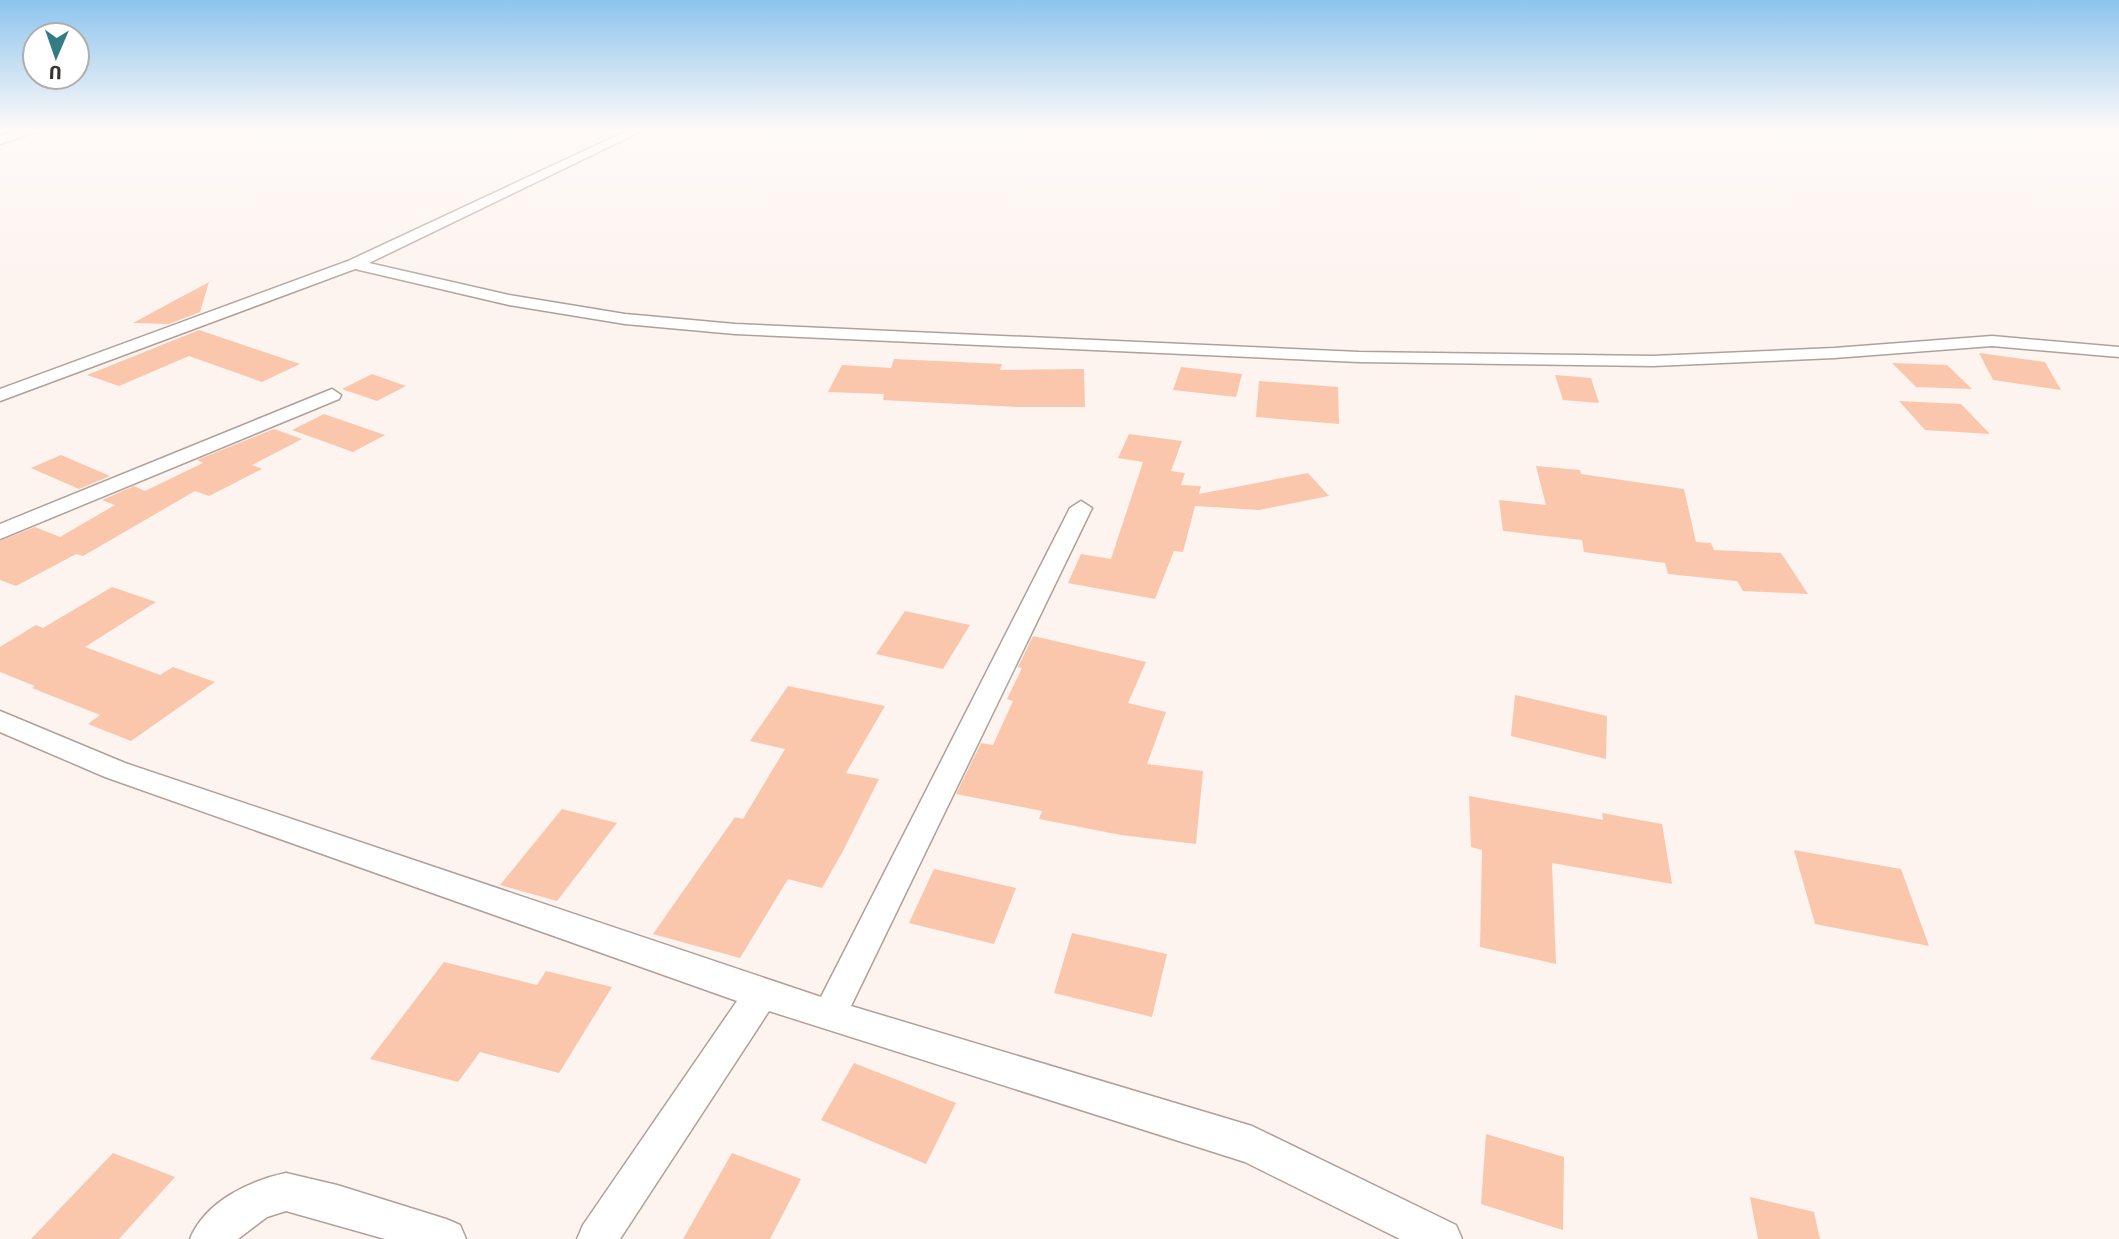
<svg xmlns="http://www.w3.org/2000/svg" width="2119" height="1239" viewBox="0 0 2119 1239" font-family="'Fira Sans',sans-serif">
  <style>
    .building { fill: #fac7ac }
    .lines { fill: none; stroke-linecap: round; stroke-linejoin: round }
    .minor-casing { stroke: #afa199; stroke-width: 3 }
    .minor { fill: #fff; fill-rule: evenodd }
  </style>
  <rect width="100%" height="100%" fill="#fdf3ef"/>
  <g class="building">
    <path d="M209,282L200,312L169,324L133,323Z"/>
    <path d="M199,330L300,364L262,382L189,356L119,386L87,375Z"/>
    <path d="M1979,353L2045,362L2061,390L1993,380Z"/>
    <path d="M894,359L1002,364L1000,370L1084,369L1085,407H1017L883,400L884,394L828,392L842,365L891,368Z"/>
    <path d="M1892,363L1947,365L1972,389L1916,387Z"/>
    <path d="M1181,367L1242,374L1236,397L1173,390Z"/>
    <path d="M372,374L406,386L377,401L342,389Z"/>
    <path d="M1555,375L1591,378L1599,403L1563,400Z"/>
    <path d="M1259,381L1338,387L1339,424L1256,417Z"/>
    <path d="M1899,401L1961,404L1990,434L1925,430Z"/>
    <path d="M324,414L385,435L353,452L292,430Z"/>
    <path d="M274,429L302,439L252,465L262,469L209,496L195,491L83,556L76,554L16,586L0,580V541L35,527L60,537L115,505L102,500L134,486L145,491L203,463L197,460Z"/>
    <path d="M1129,434L1182,441L1171,471L1185,473L1181,485L1201,486L1199,494L1308,473L1329,496L1259,510L1195,506L1183,552L1174,551L1155,599L1068,583L1081,554L1111,559L1143,462L1118,458Z"/>
    <path d="M61,455L110,476L79,489L31,468Z"/>
    <path d="M1536,466L1580,470L1581,474L1684,489L1696,542L1711,543L1714,550L1781,553L1808,594L1743,591L1737,581L1668,574L1665,563L1584,552L1582,540L1503,531L1499,500L1546,505Z"/>
    <path d="M112,587L156,602L85,647L160,675L173,667L215,682L131,741L88,724L100,715L32,688L35,686L0,672V647L36,625L43,628Z"/>
    <path d="M905,611L970,625L943,669L876,654Z"/>
    <path d="M1033,636L1146,662L1128,703L1166,712L1147,764L1203,771L1196,844L1121,835L1039,819L1042,811L956,794L981,743L993,745L1013,701L1007,699L1022,668L1018,667Z"/>
    <path d="M788,686L885,706L846,773L879,779L843,851L822,888L788,879L740,958L653,934L735,817L743,819L785,749L750,741Z"/>
    <path d="M1515,695L1607,716L1606,759L1511,736Z"/>
    <path d="M1469,796L1603,820L1602,813L1662,824L1672,884L1552,863L1556,964L1480,947L1482,850L1471,847Z"/>
    <path d="M562,809L617,823L557,901L500,885Z"/>
    <path d="M1794,850L1901,869L1929,946L1815,924Z"/>
    <path d="M934,869L1016,888L994,944L909,923Z"/>
    <path d="M1072,933L1167,954L1152,1017L1054,993Z"/>
    <path d="M444,962L537,985L546,971L612,987L559,1073L480,1052L458,1082L370,1059Z"/>
    <path d="M854,1063L956,1103L926,1164L821,1120Z"/>
    <path d="M1486,1134L1564,1157L1563,1230L1481,1204Z"/>
    <path d="M113,1153L175,1177L119,1239H31Z"/>
    <path d="M732,1153L801,1179L770,1239H683Z"/>
    <path d="M1750,1197L1814,1212L1820,1239H1758Z"/>
  </g>
  <g class="lines">
    <g class="minor-casing">
      <g id="minor">
        <path d="M30,128H48L0,144V136Z"/>
        <path d="M633,128H648L369,263L509,295L625,314L735,324L1359,352L1653,356L1834,348L1992,336L2119,347V357L1992,346L1834,358L1653,366L1359,362L735,334L625,324L509,305L355,269L0,401V389L348,261Z"/>
        <path d="M332,389L341,395L339,399L0,539V524Z"/>
        <path d="M1081,501L1092,508L851,1006L1252,1126L1456,1225L1462,1239H1400L1245,1162L769,1011L620,1239H577L583,1225L737,1001L105,777L0,732V711L125,763L821,997L1070,508Z"/>
        <path d="M286,1173L337,1185L446,1219L460,1225L466,1239H385L286,1211L267,1217L238,1239H190C205,1202 248,1181 286,1173Z"/>
      </g>
    </g>
    <use href="#minor" class="minor"/>
  </g>
  <linearGradient id="sky" x2="0" y2="1"><stop stop-color="#8dc4ee"/><stop offset="0.43" stop-color="#fefaf8"/><stop offset="1" stop-color="#fefaf8" stop-opacity="0"/></linearGradient>
  <rect width="2119" height="301" fill="url(#sky)"/>
  <g transform="translate(56 56) rotate(182)"><circle r="33" fill="#ffffff" stroke="#b0aead" stroke-width="2"/>
  <path d="M0-5L12 26L0 18L-12 26Z" fill="#347b86"/>
  <text y="-10" font-size="19" font-weight="bold" text-anchor="middle" fill="#3a3431">U</text>
  </g>
</svg>
